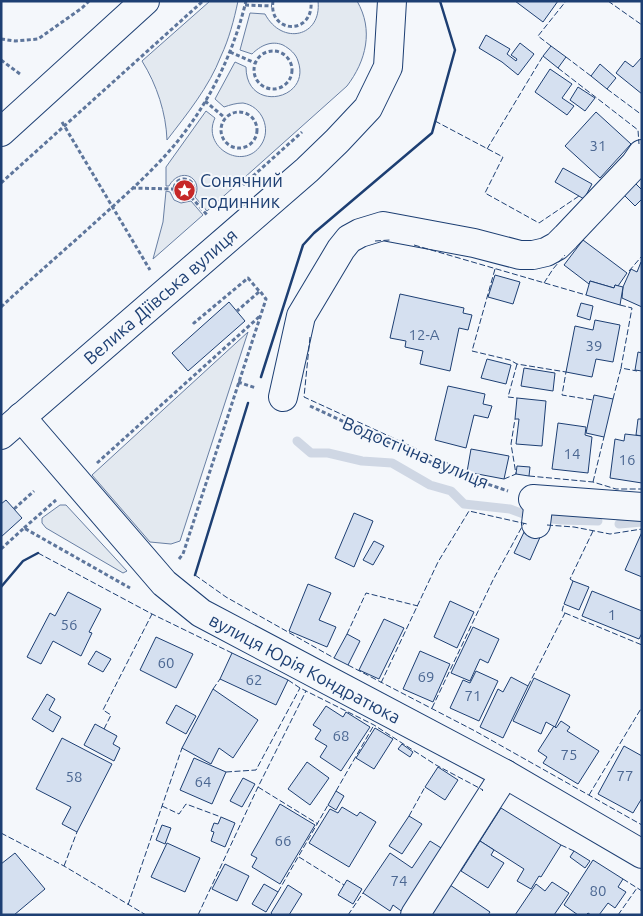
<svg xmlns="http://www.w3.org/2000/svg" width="643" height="916" viewBox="0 0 643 916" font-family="Ubuntu,sans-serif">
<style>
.green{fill:#e3e9f0;stroke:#687fa3}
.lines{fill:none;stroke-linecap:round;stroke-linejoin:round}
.stream{stroke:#cfd7e4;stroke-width:9}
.building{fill:#d5e0f0;stroke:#1d3f73}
.minor-casing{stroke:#1d3f73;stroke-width:30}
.major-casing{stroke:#1d3f73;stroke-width:30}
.path{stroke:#5e769c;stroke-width:3;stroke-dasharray:4 2.5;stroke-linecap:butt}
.minor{stroke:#f4f7fb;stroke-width:28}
.major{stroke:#f4f7fb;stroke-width:28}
.fence{stroke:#1d3f73;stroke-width:1;stroke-dasharray:6 2.5;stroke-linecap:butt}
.wall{stroke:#1d3f73;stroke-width:2.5}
.labels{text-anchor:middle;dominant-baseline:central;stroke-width:4;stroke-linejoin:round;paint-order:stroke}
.number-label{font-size:15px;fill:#4b6792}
.poi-label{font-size:18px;fill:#1d3f73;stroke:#f4f7fb;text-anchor:start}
.street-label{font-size:18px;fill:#1d3f73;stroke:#f4f7fb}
</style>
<rect width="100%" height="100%" fill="#f4f7fb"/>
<!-- green -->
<g class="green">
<path d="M210 1H238C234 20 229 39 221 56 209 87 187 114 167 140 166 113 157 85 142 61Z"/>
<path d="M318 1H357C374 30 366 61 347 86L207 211 195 197C204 177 180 166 169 186H166V167L206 111 215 118C201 147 243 172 261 145 272 129 262 106 243 103 236 103 230 105 224 107L215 99 235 62 246 67C246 114 312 100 298 61 296 54 290 49 283 45 271 40 260 46 252 54L240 50 250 13 265 14C282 46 322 37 318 1Z"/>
<polygon points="166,191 170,192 174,200 181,203 191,201 203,215 153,259 163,222"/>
<polygon points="248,332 180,541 171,544 150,542 92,475"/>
<polygon points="60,505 66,505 127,571 123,573 46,528 42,523 42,518"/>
</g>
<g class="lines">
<!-- stream -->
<g class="stream">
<polyline points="297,441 311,453 328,453 362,461 392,463 430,485 451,491 464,504 510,509 529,516"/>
<polyline points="544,518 561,520 598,521"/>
<polyline points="619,524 642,522"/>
</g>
</g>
<!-- building -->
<g class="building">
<polygon points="515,1 558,1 543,22"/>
<polygon points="486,35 510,49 507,54 516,61 517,59 511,55 520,43 534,54 518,75 502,62 479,48"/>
<polygon points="551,46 566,57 558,68 543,56"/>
<polygon points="642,57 642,94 616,73 625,61 633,67"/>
<polygon points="600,64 616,78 607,89 591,76"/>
<polygon points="550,69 572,84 562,98 574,106 567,115 535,92"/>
<polygon points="578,87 595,98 585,111 570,100"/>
<polygon points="596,112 631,144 600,178 565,146"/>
<polygon points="563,168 592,184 584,199 555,182"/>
<polygon points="635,183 642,190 642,199 635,206 623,194"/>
<polygon points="583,240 627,273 618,286 615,285 614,288 590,281 589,284 564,265"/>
<polygon points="641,262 642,263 642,307 622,298 623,287 631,269 637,272"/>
<polygon points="495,275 520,282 513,304 488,297"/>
<polygon points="590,281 614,288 615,285 623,287 620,305 586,295"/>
<polygon points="400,294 464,308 463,313 472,315 468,330 459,328 450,371 420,364 423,351 405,347 406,341 390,338"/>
<polygon points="229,302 245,321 188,371 172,353"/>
<polygon points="581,303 593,306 590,320 577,316"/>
<polygon points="595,320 620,325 613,362 596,359 592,377 566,372 575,326 593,330"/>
<polygon points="638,352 642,353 642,371 635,370"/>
<polygon points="487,359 511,365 506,384 481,378"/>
<polygon points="524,368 555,373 553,391 521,386"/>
<polygon points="448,386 485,394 483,404 492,406 488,418 474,415 466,448 435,440"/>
<polygon points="594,395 613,399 604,437 586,433"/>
<polygon points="517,398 546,401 542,446 516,444 519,419 515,419"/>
<polygon points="638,419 642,419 642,436 636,435"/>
<polygon points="558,423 586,427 585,435 592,437 588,473 552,469"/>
<polygon points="625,434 642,436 642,483 610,478 615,439 624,441"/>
<polygon points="471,449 509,456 504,479 467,472"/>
<polygon points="517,466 530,467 529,476 516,474"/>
<polygon points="6,500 22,518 1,537 1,504"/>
<polygon points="354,513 373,521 354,567 335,558"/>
<polygon points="526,528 541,535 530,560 514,553"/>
<polygon points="642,532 642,577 625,570"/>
<polygon points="374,541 384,546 373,565 363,560"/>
<polygon points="573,581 589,587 579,610 564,604"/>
<polygon points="308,584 331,593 319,620 336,627 327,647 289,631"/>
<polygon points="592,591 642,611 642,633 639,639 582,616"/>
<polygon points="68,592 101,609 89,632 92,633 81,656 53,641 41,664 27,657 50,613 55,616"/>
<polygon points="450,601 474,612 457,648 434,637"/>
<polygon points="384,619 404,628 379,679 359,670"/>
<polygon points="473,627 499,639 488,663 480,659 470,681 451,673"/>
<polygon points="347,634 360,641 348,665 334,658"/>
<polygon points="156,637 193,654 176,688 140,670"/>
<polygon points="96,651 111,659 103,672 88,664"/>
<polygon points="420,651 450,664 433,702 403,689"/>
<polygon points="232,653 288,680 276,705 220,679"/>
<polygon points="476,671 498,681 479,721 450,708 463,680 470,683"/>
<polygon points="511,677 528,686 503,738 480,727 498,689 503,692"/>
<polygon points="534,678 570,695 555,727 546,722 541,734 513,721"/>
<polygon points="213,689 258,720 233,758 219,748 211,764 182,748"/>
<polygon points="47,694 55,699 49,710 61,717 53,732 32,719"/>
<polygon points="176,705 196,716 186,734 166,723"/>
<polygon points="326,706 343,717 346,712 370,727 341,771 320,757 327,746 315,739 321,730 313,725"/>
<polygon points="561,721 570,727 567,731 599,751 578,784 543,763 547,757 538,751 554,726 556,728"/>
<polygon points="95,724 117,736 113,744 120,748 114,761 84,745"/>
<polygon points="375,728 393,739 374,769 356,758"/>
<polygon points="62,738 112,764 77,832 62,824 71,807 36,789"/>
<polygon points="402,744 413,752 410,757 398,749"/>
<polygon points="624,746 642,756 642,798 633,813 598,794"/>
<polygon points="194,758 226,772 212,804 180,790"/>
<polygon points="307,762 329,778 310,805 288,789"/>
<polygon points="438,767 458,780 445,800 425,787"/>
<polygon points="243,778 255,784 242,807 230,801"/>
<polygon points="336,791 344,796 336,810 328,805"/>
<polygon points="280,804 315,825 280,884 252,867 257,858 251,855"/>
<polygon points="342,807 357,816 360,812 376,822 349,867 309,843 330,809 338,813"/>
<polygon points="501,808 561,845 541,877 539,876 531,889 517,881 524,869 480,841"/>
<polygon points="409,816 422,824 402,854 389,846"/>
<polygon points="221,817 235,823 225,847 211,841 214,832 211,831 214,823 218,824"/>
<polygon points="162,825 171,828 165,844 156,840"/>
<polygon points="430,841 446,851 404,913 393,905 390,911 363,893 390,853 412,868"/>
<polygon points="480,841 494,850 491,855 504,863 488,888 461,871"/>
<polygon points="167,843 200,858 185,892 151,877"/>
<polygon points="574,851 590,861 585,868 570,857"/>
<polygon points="15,853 45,889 14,915 1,915 1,864"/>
<polygon points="593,860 623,879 618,887 626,892 615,908 608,903 599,915 591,915 588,913 586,915 578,915 564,905"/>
<polygon points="225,864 249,876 237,901 212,889"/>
<polygon points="347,880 362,889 353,904 338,895"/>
<polygon points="552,882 569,893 554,915 515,915 536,884 545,891"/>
<polygon points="264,884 278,892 266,912 252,904"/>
<polygon points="288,885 302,894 289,915 273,915 271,913"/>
<polygon points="450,885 490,912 488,915 430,915"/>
</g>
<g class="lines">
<defs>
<g id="minor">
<polyline points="283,397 301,316 341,249 349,239 360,233 383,226 474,243 520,255 533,255 546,252 557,246 566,237 635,164 642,154"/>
<polyline points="21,417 164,583 201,613 505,774 642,854"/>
<polyline points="533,499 642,507"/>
<polyline points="536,524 539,500"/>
<polyline points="415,915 505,774"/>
</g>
<g id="major">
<polyline points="1,132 145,1"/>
<polyline points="1,435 307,170 337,141 368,108 388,67 392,1"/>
</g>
</defs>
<!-- minor casing -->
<use href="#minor" class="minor-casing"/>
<!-- major casing -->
<use href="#major" class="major-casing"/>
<!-- path -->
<g class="path">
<path d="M273 1C268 34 314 36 311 1"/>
<polyline points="245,5 272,6"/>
<polyline points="1,39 15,41 38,39 82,8 89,1"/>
<circle cx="273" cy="70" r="19"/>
<polyline points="230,52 255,63"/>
<polyline points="1,60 20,74"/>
<polyline points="205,101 225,118"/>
<circle cx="239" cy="130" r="18"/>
<polyline points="62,122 150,270"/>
<circle cx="184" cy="189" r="10"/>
<polyline points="1,183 203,1"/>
<polyline points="243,185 302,132"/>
<polyline points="132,188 174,189"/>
<polyline points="191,197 208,216"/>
<path d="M1 307C30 280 60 254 89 228 114 205 140 183 163 158 204 114 232 59 246 1"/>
<polyline points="193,322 194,323 248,278 259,291"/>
<polyline points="238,382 256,388"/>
<polyline points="310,406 452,472 508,491"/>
<polyline points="97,463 260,316"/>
<polyline points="14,509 34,491"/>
<polyline points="24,528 56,500"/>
<polyline points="1,549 24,528 130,588"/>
<polyline points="179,559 183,554 266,299 260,291 237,311"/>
</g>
<!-- minor -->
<use href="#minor" class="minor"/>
<!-- major -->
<use href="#major" class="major"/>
<!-- fence -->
<g class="fence">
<polyline points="608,1 642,25"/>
<polyline points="551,46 538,36 566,1"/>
<polyline points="566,57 591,76"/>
<polyline points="558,68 638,130 639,144"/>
<polyline points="607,89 642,115"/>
<polyline points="435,121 503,157 485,193 539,223 579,196"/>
<polyline points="487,149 543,56"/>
<polyline points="375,241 390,240"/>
<polyline points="414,245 586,295"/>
<polyline points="495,269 472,351 510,360 517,364 566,372 562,395 593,400"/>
<polyline points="629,271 642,256"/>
<polyline points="544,283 553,269 565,255"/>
<polyline points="620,305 632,308 621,368 637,371"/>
<polyline points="310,337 304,397 467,472"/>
<polyline points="517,364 508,397 517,398"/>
<polyline points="613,399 621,368"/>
<polyline points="529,476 593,482 616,489 642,489"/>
<polyline points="504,479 516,474 511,444 515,419"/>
<polyline points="593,482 604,437"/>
<polyline points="547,525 574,527 610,534 642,529"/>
<polyline points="38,553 152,614 232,653"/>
<polyline points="195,575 226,597 334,658"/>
<polyline points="573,581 570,579 593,531"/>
<polyline points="565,613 642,645"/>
<polyline points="347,634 366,593 418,606"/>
<polyline points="348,665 475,731 642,825"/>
<polyline points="288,680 300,688 374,725 436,765 483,790 482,791"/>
<polyline points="381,683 438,562 469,511 527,524"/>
<polyline points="528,686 565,613 562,611 564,604"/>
<polyline points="213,689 220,679"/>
<polyline points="432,708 493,580 524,523"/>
<polyline points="104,729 111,715 103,710 152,614"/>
<polyline points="226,772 256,770 300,688"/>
<polyline points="258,787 318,824"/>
<polyline points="336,791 374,725"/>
<polyline points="589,795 642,707"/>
<polyline points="162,806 179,814 186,804 221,817"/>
<polyline points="409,816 425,787"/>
<polyline points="1,833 64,866 146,915"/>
<polyline points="561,845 574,851"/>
<polyline points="299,857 344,885"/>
<polyline points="64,866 77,832"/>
<polyline points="623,879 642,891"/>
<polyline points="278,892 328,805"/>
<polyline points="128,905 182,748"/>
<polyline points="198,915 258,787 306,691"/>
<polyline points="348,915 363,893"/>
<polyline points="618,915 637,888"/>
</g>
<!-- wall -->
<g class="wall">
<polyline points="261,377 303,245 314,233 432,133 455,50 440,1"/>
<polyline points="195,575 248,403"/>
<polyline points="1,587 23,561 38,553"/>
</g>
</g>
<!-- icons -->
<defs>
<symbol id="sight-disc" viewBox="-11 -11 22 22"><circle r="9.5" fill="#c62828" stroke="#f4f7fb"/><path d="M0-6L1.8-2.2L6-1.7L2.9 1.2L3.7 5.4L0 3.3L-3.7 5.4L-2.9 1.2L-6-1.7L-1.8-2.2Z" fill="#fff"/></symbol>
</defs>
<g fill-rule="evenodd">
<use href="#sight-disc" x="172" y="178" width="25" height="25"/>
</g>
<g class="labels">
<!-- number labels -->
<g class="number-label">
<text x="598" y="145">31</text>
<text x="424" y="334">12-А</text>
<text x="594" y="345">39</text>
<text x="572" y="453">14</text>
<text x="627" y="459">16</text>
<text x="612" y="614">1</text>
<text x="69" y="624">56</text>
<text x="166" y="662">60</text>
<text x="426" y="676">69</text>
<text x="254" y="679">62</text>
<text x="473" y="695">71</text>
<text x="341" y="735">68</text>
<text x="569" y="754">75</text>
<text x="625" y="775">77</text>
<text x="74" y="776">58</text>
<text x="203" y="781">64</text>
<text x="283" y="840">66</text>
<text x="399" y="880">74</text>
<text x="598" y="890">80</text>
</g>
<!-- poi labels -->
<g class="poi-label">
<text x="200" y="180">Сонячний<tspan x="200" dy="21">годинник</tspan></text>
</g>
<!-- street labels -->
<g class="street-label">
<text transform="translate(160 296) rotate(-41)">Велика Діївська вулиця</text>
<text transform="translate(416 452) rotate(23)">Водостічна вулиця</text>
<text transform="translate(305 668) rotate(28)">вулиця Юрія Кондратюка</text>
</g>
</g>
<!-- border -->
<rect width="643" height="916" fill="none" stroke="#1d3f73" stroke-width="5"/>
</svg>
